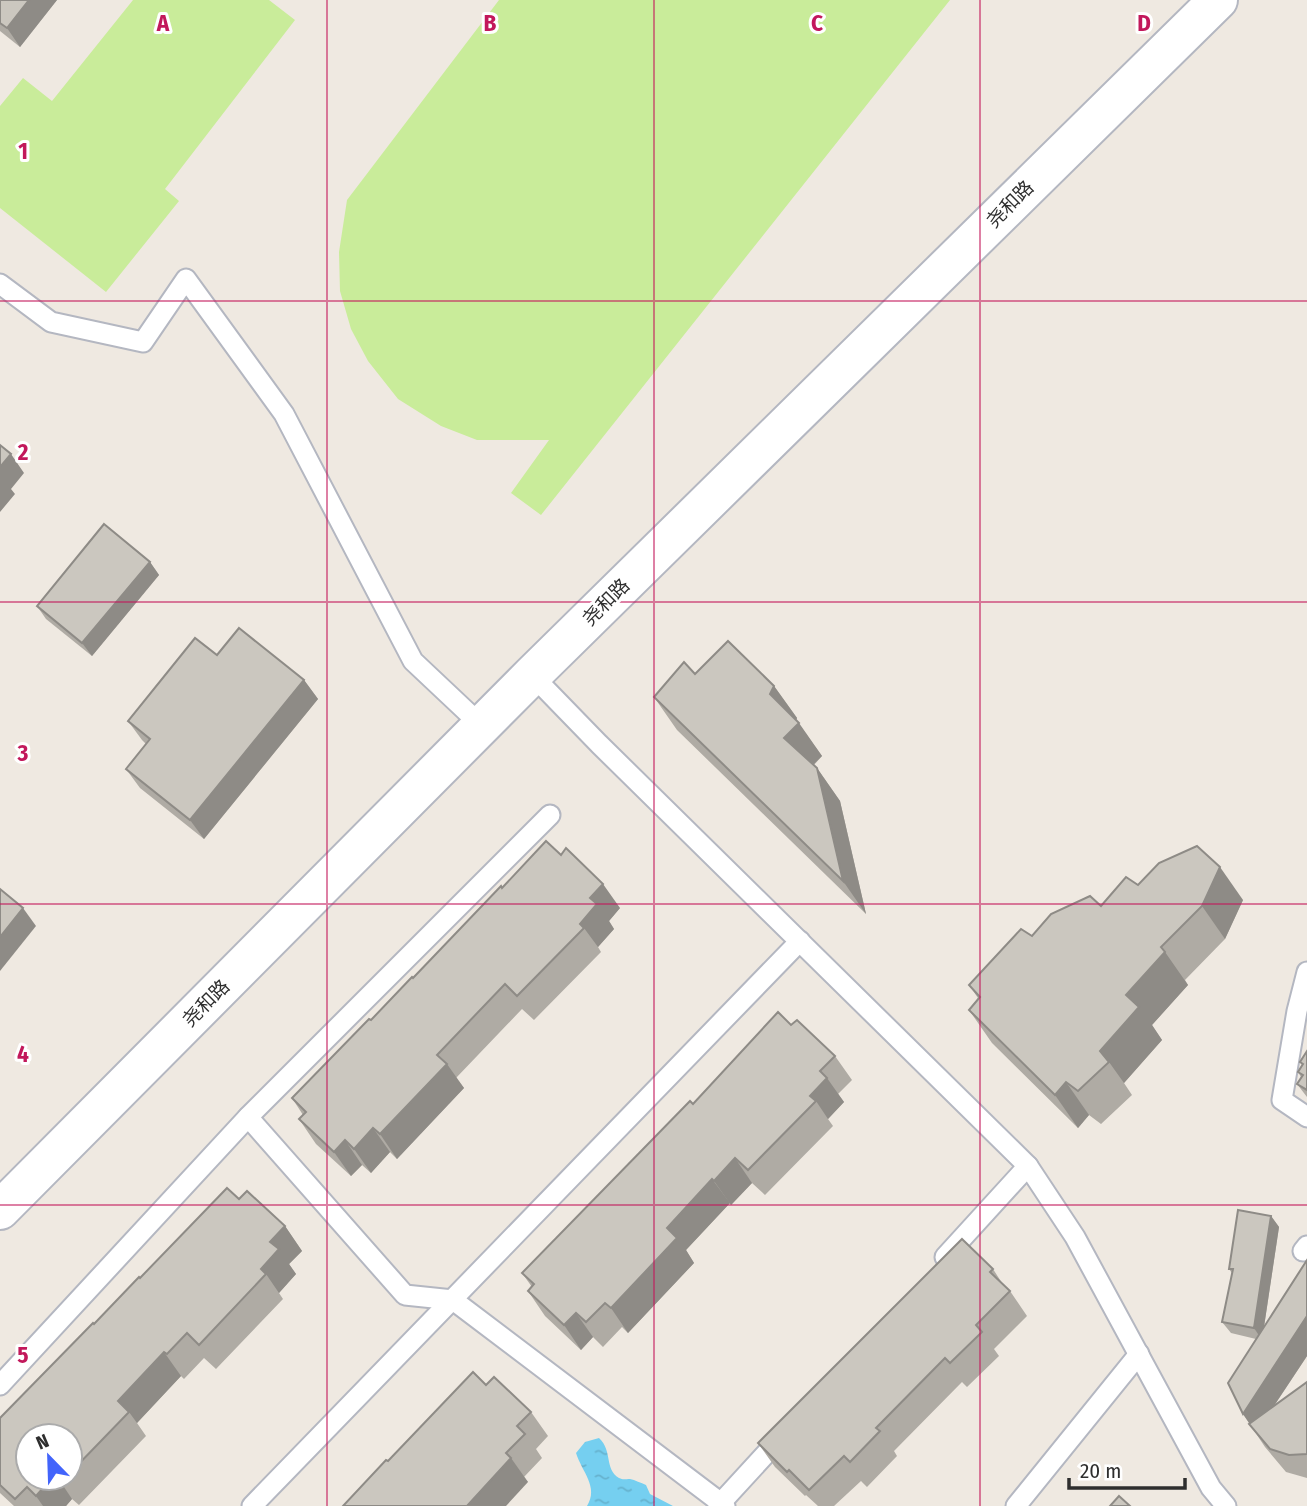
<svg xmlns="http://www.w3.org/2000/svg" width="1307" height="1506" viewBox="0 0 1307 1506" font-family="'Fira Sans Condensed','Noto Sans SC',sans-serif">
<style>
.pitch{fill:#c9ec9a}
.water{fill:url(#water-ripples)}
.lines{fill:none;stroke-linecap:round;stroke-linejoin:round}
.lane-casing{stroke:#b4b7c1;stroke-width:23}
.secondary-casing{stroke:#b4b7c1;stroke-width:42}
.lane{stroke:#fff;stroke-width:19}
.secondary{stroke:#fff;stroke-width:38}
.wall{fill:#afaba4;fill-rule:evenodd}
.shaded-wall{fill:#8e8b86}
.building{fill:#cbc7bf;stroke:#8e8b86;stroke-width:2}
.grid{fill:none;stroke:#c2185b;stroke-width:2;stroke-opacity:0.55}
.labels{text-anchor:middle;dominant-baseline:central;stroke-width:6;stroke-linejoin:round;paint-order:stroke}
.street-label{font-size:19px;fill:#2e2e2e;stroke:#fff}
.grid-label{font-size:23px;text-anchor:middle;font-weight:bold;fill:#c2185b;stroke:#fff;stroke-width:6;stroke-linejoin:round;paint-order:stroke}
</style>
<defs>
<pattern id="water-ripples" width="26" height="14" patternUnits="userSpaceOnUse" patternTransform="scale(1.75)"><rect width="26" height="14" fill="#75cff0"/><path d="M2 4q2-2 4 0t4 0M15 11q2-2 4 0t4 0" fill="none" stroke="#66b2ce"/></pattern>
</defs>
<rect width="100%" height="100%" fill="#efe9e1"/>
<!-- pitch -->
<g class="pitch">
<polygon points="133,0 269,0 295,20 165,189 179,201 106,292 0,208 0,106 23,78 52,101"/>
<polygon points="499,0 950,0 541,515 511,493 549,440 477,440 441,426 398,399 368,361 351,329 340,291 339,252 347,200"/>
</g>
<!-- water -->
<path class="water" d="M599 1438C613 1451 604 1469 619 1478 623 1480 625 1479 630 1479 635 1480 641 1483 646 1485L650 1494 673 1506H587C599 1487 582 1472 576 1453L585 1442Z"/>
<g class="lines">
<defs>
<g id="lane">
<polyline points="0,284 51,322 143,342 186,279 284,414 413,661 482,726"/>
<polyline points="532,675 599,744 1028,1166 1075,1237 1211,1488 1226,1506"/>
<polyline points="1307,972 1297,1011 1282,1100 1307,1117"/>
<polyline points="248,1117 405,1295 453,1300 725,1506"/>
<polyline points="1303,1251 1307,1246"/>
<polyline points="945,1257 1028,1166"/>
<polyline points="0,1385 248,1117 550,815"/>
<polyline points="252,1506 800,941"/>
<polyline points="718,1506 784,1434"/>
<polyline points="1016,1506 1139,1354"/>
</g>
<polyline id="secondary" points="0,1210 532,675 1218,0"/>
</defs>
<!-- lane casing -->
<use href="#lane" class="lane-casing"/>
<!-- secondary casing -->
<use href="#secondary" class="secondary-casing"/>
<!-- lane -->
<use href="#lane" class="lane"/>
<!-- secondary -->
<use href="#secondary" class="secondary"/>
</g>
<!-- wall -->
<g class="wall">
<polygon points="0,0 57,0 20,47 0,31"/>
<polygon points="150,562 159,575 92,656 46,619 37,606"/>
<polygon points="217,655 304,680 318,699 204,839 140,788 126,769 146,744 142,740 128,721"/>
<polygon points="695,674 774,686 797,718 796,720 822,756 814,765 817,768 840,801 866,914 677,730 654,697"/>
<polygon points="1138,885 1243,900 1225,939 1185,980 1188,985 1152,1025 1162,1040 1124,1083 1132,1095 1101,1124 1089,1115 1078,1128 992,1043 969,1010 978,998 969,985 1032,936 1101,906"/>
<polygon points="502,888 620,908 609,921 614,929 598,947 601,952 534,1020 522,1009 456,1078 464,1088 397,1159 390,1152 371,1173 362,1165 351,1176 316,1144 299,1119 303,1115 292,1098 371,1020"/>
<polygon points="1307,1051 1307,1097 1297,1084 1301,1077 1298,1072 1302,1065 1300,1062"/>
<polygon points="835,1056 852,1080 838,1094 844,1102 828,1119 833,1126 765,1195 752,1183 731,1205 730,1203 686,1250 694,1263 628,1333 622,1327 603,1347 593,1337 581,1350 545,1316 528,1291 532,1287 522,1273 693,1104"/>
<path d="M239 1199 285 1226 302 1251 289 1264 296 1274 279 1293 283 1299 216 1369 204 1358 184 1379 181 1376 137 1423 146 1436 79 1505 72 1499 66 1506H14L0 1493V1418L140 1278ZM70 1436V1478H28Z"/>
<polygon points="1271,1216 1279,1227 1264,1327 1307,1260 1307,1356 1274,1406 1307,1382 1307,1478 1286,1472 1265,1447 1243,1414 1256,1339 1231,1333 1222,1322 1232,1273 1229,1269"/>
<polygon points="993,1269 1002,1283 1010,1291 1027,1316 994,1349 999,1356 967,1387 962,1382 894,1451 897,1456 867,1487 861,1481 834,1506 818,1506 806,1495 805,1496 775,1467 758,1443"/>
<polygon points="486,1385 531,1412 548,1436 536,1449 542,1458 524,1477 528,1482 388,1461"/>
</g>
<!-- shaded-wall -->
<g class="shaded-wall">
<polygon points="29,0 57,0 20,47 7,28"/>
<polygon points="11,454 24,473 11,489 15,494 0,512 0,467"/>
<polygon points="150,562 159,575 92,656 82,643"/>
<polygon points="304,680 318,699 204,839 190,820"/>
<polygon points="774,686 797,718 793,727 770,694"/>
<polygon points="799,723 822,756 807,771 784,738"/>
<polygon points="817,768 840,801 866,914 843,881"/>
<polygon points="1220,867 1243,900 1225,939 1202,906"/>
<polygon points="603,884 620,908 609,921 614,929 598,947 584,928 580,924 590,898"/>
<polygon points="23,908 36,926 0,971 0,937"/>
<polygon points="1165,952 1188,985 1152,1025 1162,1040 1124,1083 1109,1062 1100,1051 1126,995"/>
<polygon points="447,1064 464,1088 397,1159 380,1134"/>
<polygon points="827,1078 844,1102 828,1119 816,1101 810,1096"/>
<polygon points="1066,1082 1089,1115 1078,1128 1055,1095"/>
<polygon points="373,1128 390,1152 371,1173 354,1149"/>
<polygon points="345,1140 362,1165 351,1176 334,1152"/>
<polygon points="735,1158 752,1183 731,1205 714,1181"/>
<polygon points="712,1179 730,1203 686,1250 694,1263 628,1333 611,1308 667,1228"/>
<polygon points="1271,1216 1279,1227 1262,1340 1254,1328"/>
<polygon points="285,1226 302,1251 289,1264 296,1274 279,1293 266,1274 261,1269 270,1242"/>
<polygon points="576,1313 593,1337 581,1350 564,1325"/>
<polygon points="1307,1316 1307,1356 1256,1433 1243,1414"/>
<polygon points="164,1352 181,1376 137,1423 129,1412 118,1401"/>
<polygon points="511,1458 528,1482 506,1506 467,1506"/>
<polygon points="52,1478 58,1478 72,1499 66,1506 43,1506 36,1496"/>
</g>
<!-- building -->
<g class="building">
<polygon points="0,0 29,0 7,28 0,23"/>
<polygon points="0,445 11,454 0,467"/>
<polygon points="104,524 150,562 82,643 37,606"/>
<polygon points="239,628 304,680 190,820 126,769 150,739 128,721 195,638 217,655"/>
<polygon points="728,641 774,686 770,694 799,723 784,738 817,768 843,881 654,697 684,662 695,674"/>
<polygon points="546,841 561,855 566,848 603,884 590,898 597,904 580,924 584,928 517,996 505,984 437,1055 447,1064 380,1134 373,1128 354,1149 345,1140 334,1152 299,1119 306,1112 292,1098 369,1019 371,1020 412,977 413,978 501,886 502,888"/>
<polygon points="1197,846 1220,867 1202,906 1161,947 1165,952 1126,995 1139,1007 1100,1051 1109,1062 1078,1091 1066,1082 1055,1095 969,1010 980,997 969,985 1021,929 1032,936 1051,914 1090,896 1101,906 1126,877 1138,885 1159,863"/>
<polygon points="0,889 23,908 0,937"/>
<polygon points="778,1012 791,1025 797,1020 835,1056 820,1071 827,1078 810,1096 816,1101 748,1170 735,1158 714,1181 712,1179 667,1228 677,1238 611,1308 605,1303 586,1322 576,1313 564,1325 528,1291 534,1284 522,1273 690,1101 693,1104"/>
<polygon points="1307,1051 1307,1090 1297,1084 1303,1075 1298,1072 1303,1064 1300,1062"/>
<polygon points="227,1188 239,1199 247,1191 285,1226 270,1242 279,1249 261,1269 266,1274 199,1345 187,1333 167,1354 164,1352 118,1401 129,1412 70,1473 70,1436 28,1436 28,1478 52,1478 36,1496 27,1487 15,1499 0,1485 0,1418 93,1323 94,1324 139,1277 140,1278"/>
<polygon points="1238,1210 1271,1216 1254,1328 1222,1322 1233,1269 1229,1269"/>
<polygon points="962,1239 993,1269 990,1272 1010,1291 976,1325 982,1332 950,1363 945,1358 876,1428 880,1431 850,1462 844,1456 809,1490 789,1470 787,1472 758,1443"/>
<polygon points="1307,1260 1307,1316 1243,1414 1228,1383"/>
<polygon points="473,1372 486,1385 494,1377 531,1412 517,1426 525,1434 506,1453 511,1458 467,1506 343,1506 386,1460 388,1461"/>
<polygon points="1307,1382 1307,1454 1289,1455 1270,1449 1249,1424"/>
<polygon points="1119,1496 1130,1506 1110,1506"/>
</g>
<!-- grid -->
<path class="grid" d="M327 0V1506M654 0V1506M980 0V1506M0 301H1307M0 602H1307M0 904H1307M0 1205H1307"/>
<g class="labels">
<!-- street labels -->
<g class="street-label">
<text transform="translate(1010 204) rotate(-45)">尧和路</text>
<text transform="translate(606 602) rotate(-45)">尧和路</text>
<text transform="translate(206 1003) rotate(-45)">尧和路</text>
</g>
</g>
<g class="grid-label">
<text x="163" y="31">A</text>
<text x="490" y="31">B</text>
<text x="817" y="31">C</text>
<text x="1144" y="31">D</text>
<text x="23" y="159">1</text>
<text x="23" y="460">2</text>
<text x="23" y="761">3</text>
<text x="23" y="1062">4</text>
<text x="23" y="1363">5</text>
</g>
<!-- north arrow -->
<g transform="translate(49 1457) rotate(337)"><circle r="33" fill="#ffffff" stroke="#ababab" stroke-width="2"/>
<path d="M0-5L12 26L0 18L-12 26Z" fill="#4264fb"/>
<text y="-10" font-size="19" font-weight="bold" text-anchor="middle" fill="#2e2e2e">N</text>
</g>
<!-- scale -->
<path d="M1069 1478v10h116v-10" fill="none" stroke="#2e2e2e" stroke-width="3.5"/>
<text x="1080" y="1478" font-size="21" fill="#2e2e2e" stroke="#ffffff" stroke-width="5" paint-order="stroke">20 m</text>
</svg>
